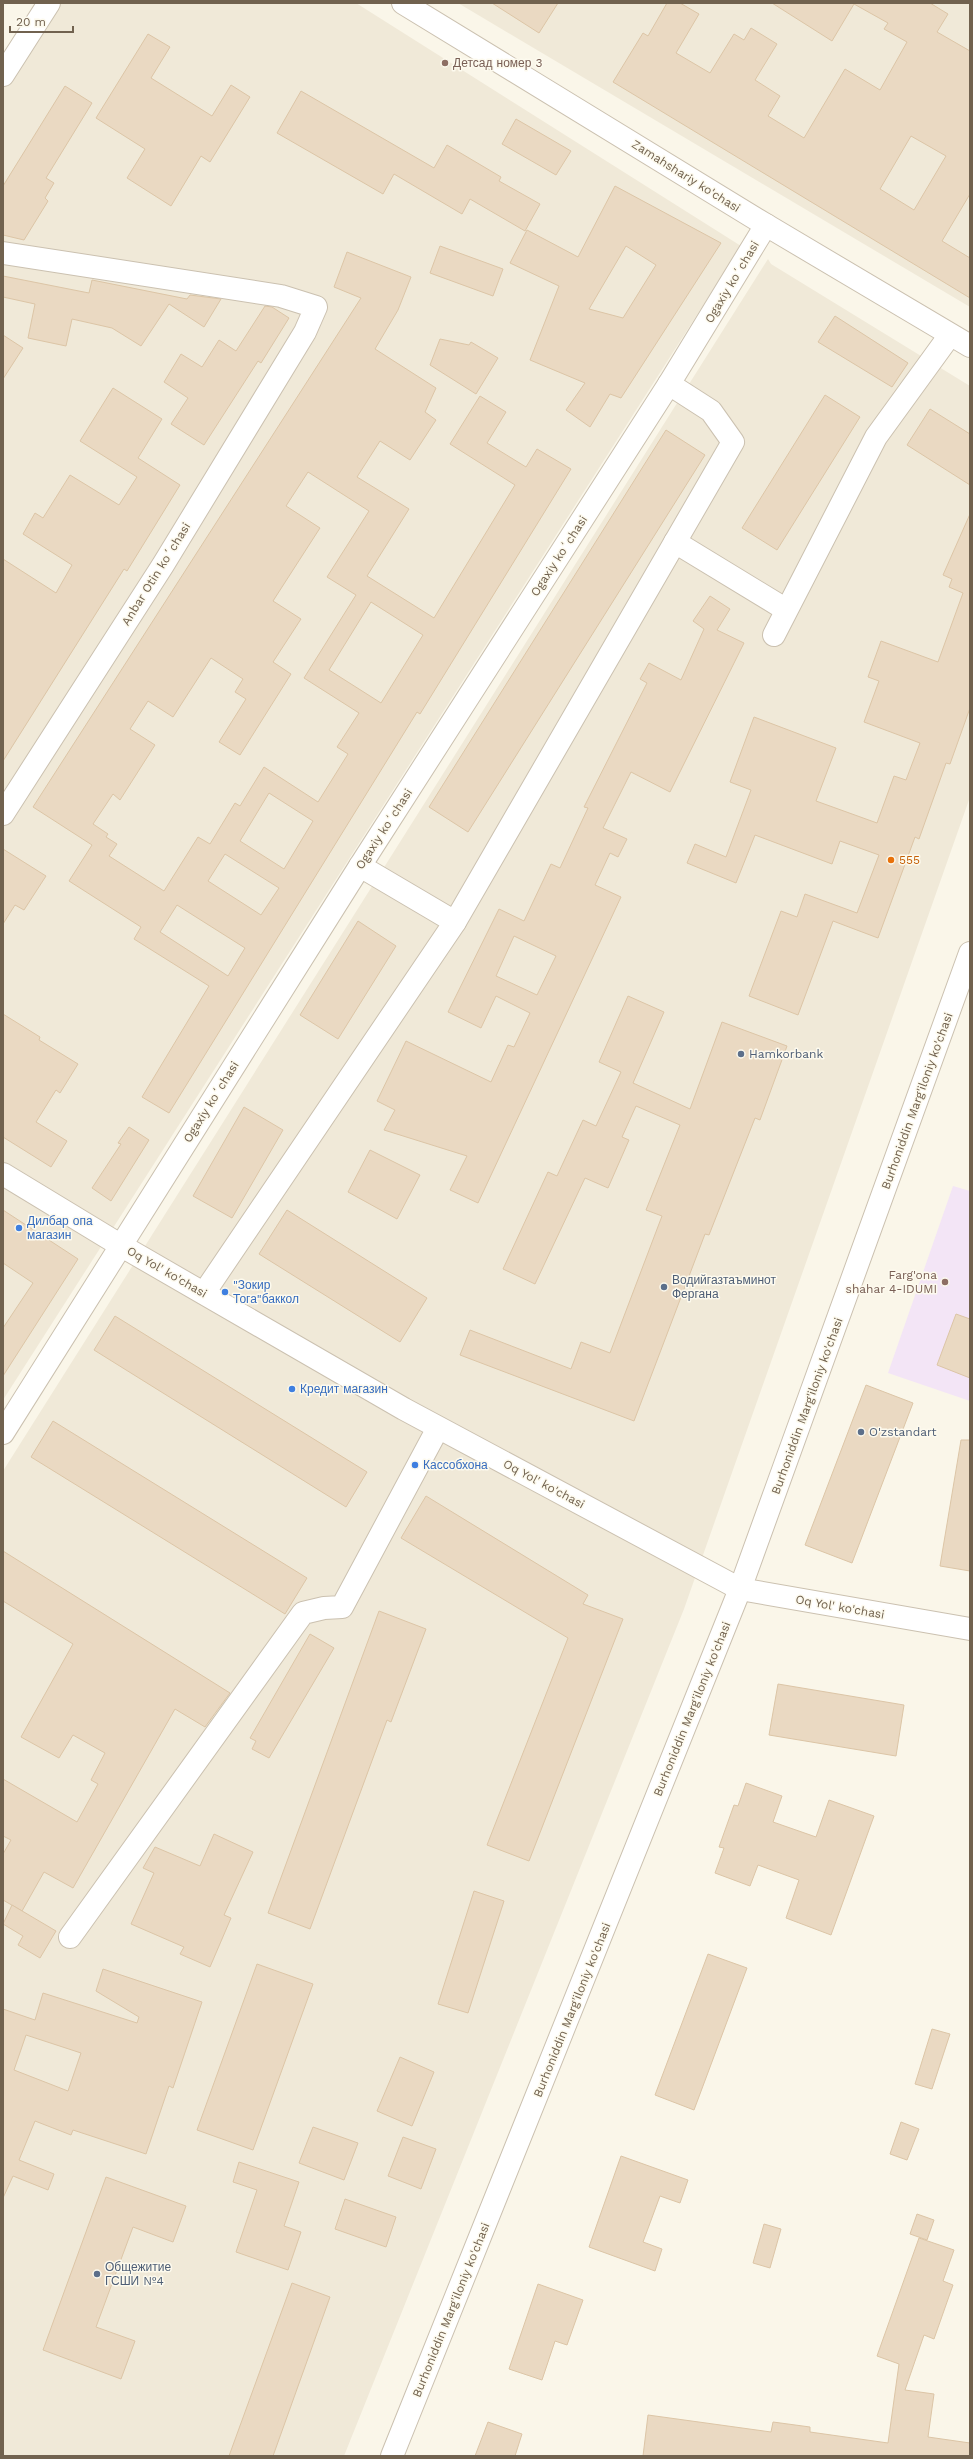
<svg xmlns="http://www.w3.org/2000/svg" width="973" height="2459" viewBox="0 0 973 2459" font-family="'Work Sans',sans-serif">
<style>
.residential{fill:#f0e9d8}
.education{fill:#f3e5f6}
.building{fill:#ead9c2;stroke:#dcc5a6;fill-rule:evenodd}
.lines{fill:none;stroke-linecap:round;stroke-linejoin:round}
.minor-casing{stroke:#cbc1b0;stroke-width:24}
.minor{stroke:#fff;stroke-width:22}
.education-dot{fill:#8d6e63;stroke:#fdfaee;stroke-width:1.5}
.food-dot{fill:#e8710a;stroke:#fdfaee;stroke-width:1.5}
.service-dot{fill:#5c6f8a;stroke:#fdfaee;stroke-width:1.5}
.shop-dot{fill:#3f7fe0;stroke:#fdfaee;stroke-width:1.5}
.labels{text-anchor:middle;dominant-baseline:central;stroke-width:3;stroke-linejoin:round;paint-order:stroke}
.education-label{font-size:12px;fill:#785e54;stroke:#fdfaee;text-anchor:start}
.street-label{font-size:12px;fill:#71624f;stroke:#fdfaee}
.food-label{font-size:12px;fill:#c56008;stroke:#fdfaee;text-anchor:start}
.service-label{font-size:12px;fill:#4e5e75;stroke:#fdfaee;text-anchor:start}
.shop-label{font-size:12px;fill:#366cbe;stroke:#fdfaee;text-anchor:start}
</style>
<rect width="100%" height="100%" fill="#faf6e9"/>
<!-- residential -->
<g class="residential">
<polygon points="40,3 356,3 741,246 3,1400 3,64"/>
<polygon points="458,3 970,3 970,307"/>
<polygon points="768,259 771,264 970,386 970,797 684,1609 344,2456 3,2456 3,1471"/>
</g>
<!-- education -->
<polygon class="education" points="953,1186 970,1191 970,1401 888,1373"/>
<!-- building -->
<g class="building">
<polygon points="492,3 558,3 539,33"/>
<path d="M667 3H680L699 14 676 53 710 73 734 34 744 40 751 28 777 44 755 80 780 96 768 116 804 138 845 69 880 90 907 42 884 29 888 23 854 4 832 41 772 3H930L948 14 937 32 970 51V194L942 241 970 258V298L613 82 643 33 648 36ZM911 136 946 156 914 210 880 189Z"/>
<polygon points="148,34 170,47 151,78 212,116 231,85 250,97 210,162 201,156 171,206 127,178 145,149 96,118"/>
<polygon points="65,86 92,103 46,178 54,183 45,198 48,201 24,240 3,235 3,186"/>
<polygon points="301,91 434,168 447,145 501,177 499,181 540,204 525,231 470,199 462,214 394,174 383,194 277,133"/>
<polygon points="516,119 571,151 556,175 502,144"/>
<path d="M615 186 721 243 621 398 610 394 590 427 566 410 585 383 530 360 559 286 510 263 527 230 578 257ZM626 246 656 265 623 318 589 309Z"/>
<polygon points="440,246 503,269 493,296 430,273"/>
<path d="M347 252 411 277 398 310 375 349 436 388 425 412 436 420 410 460 380 441 357 477 409 509 367 576 434 618 515 485 450 444 480 396 506 412 487 443 526 467 537 449 571 469 420 714 417 712 169 1113 142 1097 209 986 134 939 141 927 69 881 92 845 33 807 361 298 334 287ZM308 472 369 511 327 577 356 595 304 678 359 713 337 747 348 754 318 802 264 767 240 806 235 803 210 844 198 837 164 891 109 856 117 844 106 837 108 834 93 824 113 794 120 800 155 745 130 729 148 701 173 717 211 658 243 679 235 692 246 699 219 742 240 755 291 674 273 662 301 619 273 601 320 528 286 506ZM371 602 423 635 381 703 329 670ZM269 793 313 821 284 869 240 841ZM225 854 279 888 261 915 208 881ZM177 905 245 948 228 976 160 932Z"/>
<polygon points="3,276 89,293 92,280 187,299 190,295 221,299 204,327 169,304 141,346 112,328 72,319 66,346 28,338 35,304 3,297"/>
<polygon points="265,306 272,307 289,318 261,363 258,361 204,445 171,424 188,398 164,382 181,354 202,367 219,340 236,351"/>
<polygon points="835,316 908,363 892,387 818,342"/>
<polygon points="3,335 23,348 3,379"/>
<polygon points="440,339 469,345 471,342 498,358 476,394 430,365"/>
<polygon points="113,388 162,419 138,458 180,485 127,571 124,569 3,761 3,559 56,593 72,565 23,534 35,513 43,518 70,475 119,505 137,477 80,441"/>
<polygon points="825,395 860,417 777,550 742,528"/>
<polygon points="930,409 970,434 970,485 907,445"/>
<polygon points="666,430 705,455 468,832 429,807"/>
<polygon points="970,514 970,708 950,764 946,763 919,839 915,837 878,938 833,921 798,1015 749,996 781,911 797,917 805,894 857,913 879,855 840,841 832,864 755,835 736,883 687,863 695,844 726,857 751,790 730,782 754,717 836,748 816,801 877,823 894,776 906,780 920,743 864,722 879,681 868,677 881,641 938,662 963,593 949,587 952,579 943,575"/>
<path d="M710 596 730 609 717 630 744 643 670 792 631 772 603 828 627 839 618 857 610 853 595 885 621 897 478 1203 450 1190 467 1156 384 1130 395 1110 377 1101 406 1041 491 1082 508 1045 514 1047 530 1013 496 996 481 1028 448 1012 499 909 524 921 551 864 560 868 588 808 584 807 647 683 640 679 649 663 681 680 704 629 693 621ZM514 936 556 956 537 995 496 976Z"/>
<polygon points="3,849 46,876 24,910 15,905 3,924"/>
<polygon points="358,921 396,946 338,1039 300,1015"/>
<polygon points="628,996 664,1012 633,1083 690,1109 722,1022 787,1046 760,1120 755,1118 709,1235 705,1234 634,1421 460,1355 470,1330 571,1369 581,1342 610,1353 662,1216 646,1210 680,1125 636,1106 622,1137 629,1140 608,1188 585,1178 535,1284 503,1269 548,1172 557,1176 583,1120 596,1126 621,1072 599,1062"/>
<polygon points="3,1014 40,1037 39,1040 78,1064 60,1093 56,1090 36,1122 67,1141 51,1167 3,1137"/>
<polygon points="244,1107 283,1130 232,1218 193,1196"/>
<polygon points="129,1127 149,1140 111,1201 92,1188 121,1144 118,1143"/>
<polygon points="370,1150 420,1175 397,1219 348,1192"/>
<polygon points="3,1210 78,1259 3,1376 3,1328 33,1283 3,1263"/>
<polygon points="287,1210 427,1298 400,1342 259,1254"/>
<polygon points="956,1314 970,1319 970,1378 937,1365"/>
<polygon points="115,1316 367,1472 346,1507 94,1350"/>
<polygon points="866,1385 913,1403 852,1563 805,1545"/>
<polygon points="53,1421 307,1578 285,1614 31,1457"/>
<polygon points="961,1440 970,1440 970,1571 940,1566"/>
<polygon points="426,1496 588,1595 583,1604 623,1619 529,1861 487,1845 568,1638 401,1538"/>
<polygon points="3,1551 230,1693 205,1727 175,1709 73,1888 44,1872 22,1911 3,1900 3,1854 11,1840 3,1836 3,1779 77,1822 98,1784 91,1780 105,1753 73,1735 59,1758 21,1737 73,1644 3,1601"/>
<polygon points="379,1611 426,1629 391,1722 387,1720 310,1929 268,1913"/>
<polygon points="310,1634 334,1648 269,1758 252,1749 256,1741 250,1738"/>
<polygon points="778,1684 904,1705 896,1756 769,1735"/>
<polygon points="746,1783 782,1796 773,1822 816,1837 829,1800 874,1816 831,1935 786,1918 799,1880 758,1865 750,1886 715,1873 724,1848 719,1847 734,1805 738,1806"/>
<polygon points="214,1834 253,1852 224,1915 231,1918 210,1967 180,1954 184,1947 131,1924 154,1873 143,1868 155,1847 200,1866"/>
<polygon points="474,1891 504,1901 468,2013 438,2004"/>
<polygon points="12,1905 56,1931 40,1958 18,1945 23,1936 3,1924"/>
<polygon points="708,1954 747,1968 694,2110 655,2095"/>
<polygon points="257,1964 313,1984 253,2150 197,2130"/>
<path d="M103 1969 202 2002 173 2088 169 2086 146 2154 73 2130 71 2135 35 2121 19 2160 54 2174 48 2190 13 2176 3 2198V2009L35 2020 43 1993 137 2023 139 2017 96 1991ZM26 2035 81 2053 68 2091 14 2070Z"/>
<polygon points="932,2029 950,2034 932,2089 915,2084"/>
<polygon points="400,2057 434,2072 412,2126 377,2111"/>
<polygon points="901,2122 919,2129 907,2160 890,2154"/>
<polygon points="313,2127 358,2143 344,2180 299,2163"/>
<polygon points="403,2137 436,2149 421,2189 388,2176"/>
<polygon points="621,2156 688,2180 680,2203 660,2196 643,2242 662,2249 655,2271 589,2247"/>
<polygon points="239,2162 299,2182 284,2226 301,2232 288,2270 236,2252 257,2190 233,2182"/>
<polygon points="106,2177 186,2206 173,2242 133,2227 96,2327 135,2341 121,2379 43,2350"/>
<polygon points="345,2199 396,2217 386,2247 335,2229"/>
<polygon points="917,2214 934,2220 927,2240 910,2234"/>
<polygon points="764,2224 781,2229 770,2268 753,2263"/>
<polygon points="919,2238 954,2250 943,2281 953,2285 934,2339 924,2335 905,2390 934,2394 928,2437 970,2443 970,2456 643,2456 648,2415 771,2432 773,2422 810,2427 810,2432 888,2443 899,2364 877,2356"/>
<polygon points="292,2283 330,2297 273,2456 229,2456"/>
<polygon points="538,2284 583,2300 567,2345 555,2341 542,2380 509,2369"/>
<polygon points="488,2422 522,2434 515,2456 475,2456"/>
</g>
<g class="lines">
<defs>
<g id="minor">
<polyline points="403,3 766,225 970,346"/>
<polyline points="3,75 49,3"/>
<polyline points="3,253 281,296 316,307 305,332 163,565 3,814"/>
<polyline points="675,542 785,609"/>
<polyline points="774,635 876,437 950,335"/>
<polyline points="360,866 455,922"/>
<polyline points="3,1174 120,1245 404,1409 740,1589 970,1629"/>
<polyline points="204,1293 455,922 733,442 711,411 669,384"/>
<polyline points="3,1433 360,866 669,384 766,225"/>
<polyline points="70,1937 303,1613 324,1608 342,1607 438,1428"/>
<polyline points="392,2456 740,1589 970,953"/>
</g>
</defs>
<!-- minor casing -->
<use href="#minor" class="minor-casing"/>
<!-- minor -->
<use href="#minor" class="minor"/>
</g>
<!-- markers -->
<g class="education-dot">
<circle cx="445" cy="63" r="4"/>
<circle cx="945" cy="1282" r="4"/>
</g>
<circle class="food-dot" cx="891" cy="860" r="4"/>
<g class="service-dot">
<circle cx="741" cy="1054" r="4"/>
<circle cx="664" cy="1287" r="4"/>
<circle cx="861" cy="1432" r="4"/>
<circle cx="97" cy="2274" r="4"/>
</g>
<g class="shop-dot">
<circle cx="19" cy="1228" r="4"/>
<circle cx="225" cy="1292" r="4"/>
<circle cx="292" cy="1389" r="4"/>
<circle cx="415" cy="1465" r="4"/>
</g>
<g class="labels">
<!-- education labels -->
<g class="education-label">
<text x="453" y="63">Детсад номер 3</text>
<text x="937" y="1275" text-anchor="end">Farg'ona<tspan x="937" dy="14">shahar 4-IDUMI</tspan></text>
</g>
<!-- street labels -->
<g class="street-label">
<text transform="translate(686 176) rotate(32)">Zamahshariy ko'chasi</text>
<text transform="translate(732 282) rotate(-59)">Ogaxiy koʻchasi</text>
<text transform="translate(559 556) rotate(-57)">Ogaxiy koʻchasi</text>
<text transform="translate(156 574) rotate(-58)">Anbar Otin koʻchasi</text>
<text transform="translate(384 829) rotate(-57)">Ogaxiy koʻchasi</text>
<text transform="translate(917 1101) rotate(-70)">Burhoniddin Marg'iloniy ko'chasi</text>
<text transform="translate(211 1102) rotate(-58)">Ogaxiy koʻchasi</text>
<text transform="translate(167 1272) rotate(30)">Oq Yol' ko'chasi</text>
<text transform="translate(807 1406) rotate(-70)">Burhoniddin Marg'iloniy ko'chasi</text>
<text transform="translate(544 1484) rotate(28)">Oq Yol' ko'chasi</text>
<text transform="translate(840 1607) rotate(10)">Oq Yol' ko'chasi</text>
<text transform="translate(692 1709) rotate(-68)">Burhoniddin Marg'iloniy ko'chasi</text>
<text transform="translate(572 2010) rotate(-68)">Burhoniddin Marg'iloniy ko'chasi</text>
<text transform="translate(451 2310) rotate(-68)">Burhoniddin Marg'iloniy ko'chasi</text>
</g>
<!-- food labels -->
<g class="food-label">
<text x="899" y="860">555</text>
</g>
<!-- service labels -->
<g class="service-label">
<text x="749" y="1054">Hamkorbank</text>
<text x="672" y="1280">Водийгазтаъминот<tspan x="672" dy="14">Фергана</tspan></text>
<text x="869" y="1432">O'zstandart</text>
<text x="105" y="2267">Общежитие<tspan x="105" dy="14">ГСШИ №4</tspan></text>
</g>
<!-- shop labels -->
<g class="shop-label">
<text x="27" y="1221">Дилбар опа<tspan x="27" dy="14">магазин</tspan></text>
<text x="233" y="1285">"Зокир<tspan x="233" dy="14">Тога"баккол</tspan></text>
<text x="300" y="1389">Кредит магазин</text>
<text x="423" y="1465">Кассобхона</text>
</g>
</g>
<!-- border -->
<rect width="973" height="2459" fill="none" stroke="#71624f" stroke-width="8"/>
<!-- scale -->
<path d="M10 26v6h63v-6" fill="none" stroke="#71624f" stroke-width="2"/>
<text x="16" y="26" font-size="12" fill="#71624f" stroke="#fdfaee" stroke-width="3" paint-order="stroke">20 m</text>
</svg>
